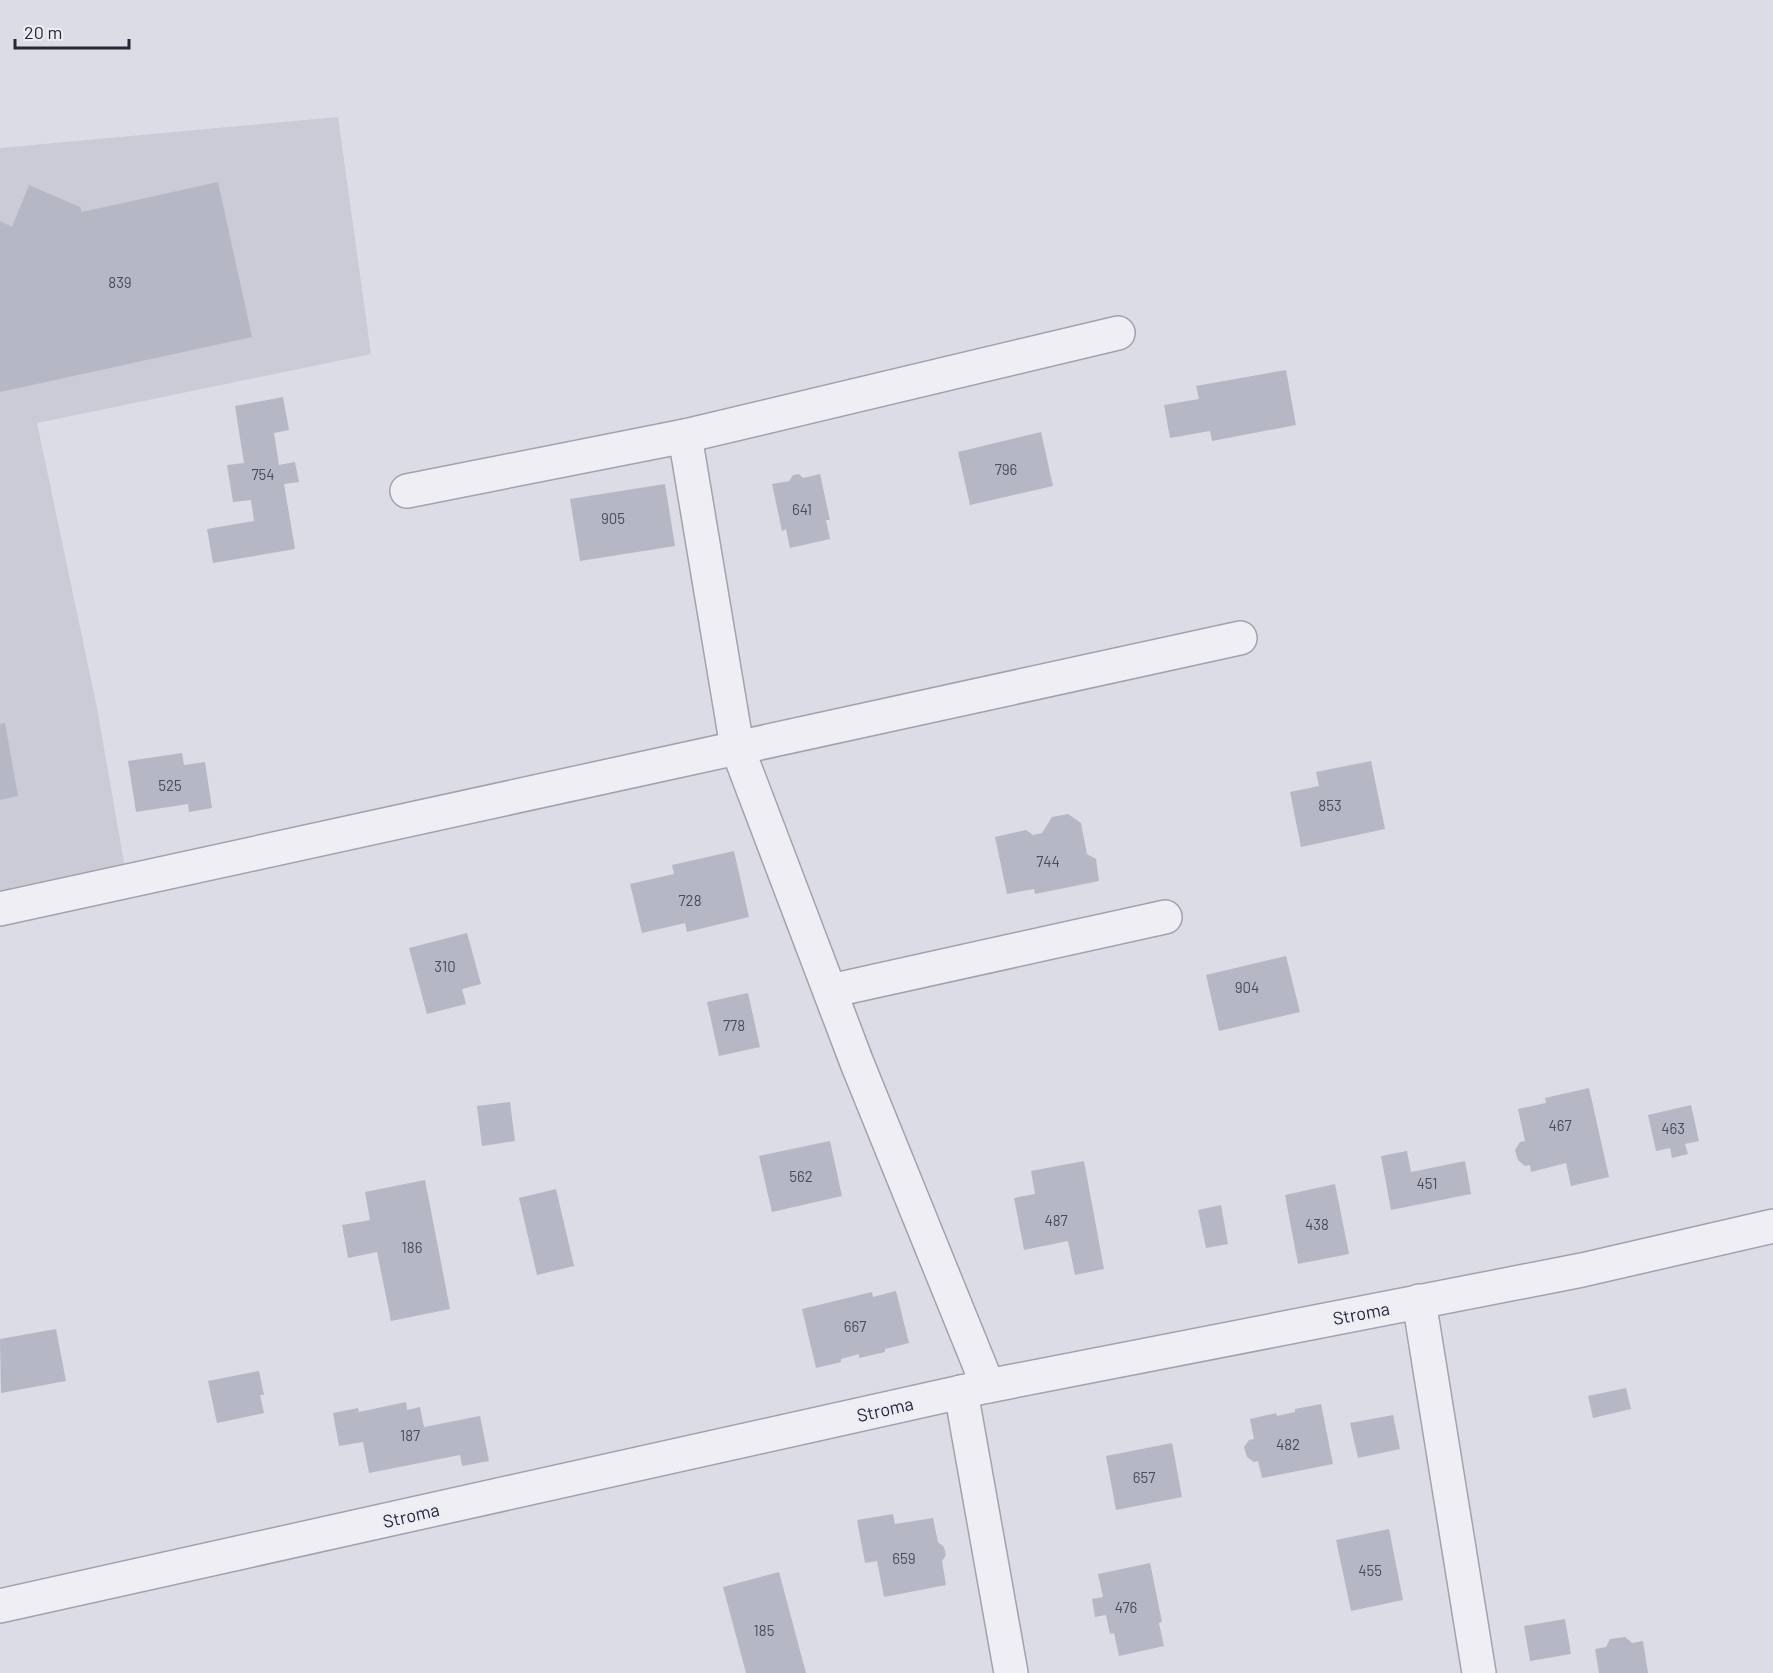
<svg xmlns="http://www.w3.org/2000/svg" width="1773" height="1673" viewBox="0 0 1773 1673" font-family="Barlow,sans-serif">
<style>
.built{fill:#cacbd7}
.building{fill:#b6b7c5}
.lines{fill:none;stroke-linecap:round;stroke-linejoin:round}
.minor-casing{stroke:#a2a2af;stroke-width:36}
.minor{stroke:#eeeef4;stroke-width:33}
.labels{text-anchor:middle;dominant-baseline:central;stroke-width:4.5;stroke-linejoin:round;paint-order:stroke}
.number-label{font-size:15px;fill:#4a4b5e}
.street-label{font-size:18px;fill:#26273b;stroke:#ebecf4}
</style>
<rect width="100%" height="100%" fill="#dcdce6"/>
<!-- built -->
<polygon class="built" points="338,117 371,354 37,423 97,708 126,874 0,901 0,148"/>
<!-- building -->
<g class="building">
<polygon points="218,182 252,337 0,392 0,221 12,227 29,185 80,207 82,212"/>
<polygon points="1286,370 1296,425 1212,441 1210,431 1170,438 1164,405 1199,399 1196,386"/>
<polygon points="283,397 289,430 274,433 279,465 295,462 299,482 284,484 295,549 213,563 207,529 254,521 251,500 233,502 227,465 244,463 235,406"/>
<polygon points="1041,432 1053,486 970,505 958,452"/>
<polygon points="799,474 803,478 820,474 830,520 826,520 830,539 790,548 786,529 782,531 772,484 789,481 793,475"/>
<polygon points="665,484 675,546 580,561 570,499"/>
<polygon points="5,723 18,796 0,800 0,724"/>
<polygon points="182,753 184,765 205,762 212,808 189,812 188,804 136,812 128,761"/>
<polygon points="1371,761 1385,829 1301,847 1290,792 1319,786 1316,772"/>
<polygon points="1068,814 1081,823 1087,854 1096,859 1099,881 1035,894 1034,889 1007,894 995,837 1026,830 1033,835 1042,833 1052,817"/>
<polygon points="734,851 749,917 687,932 685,923 642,933 630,884 674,874 672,865"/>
<polygon points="467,933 481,984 462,989 466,1004 427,1014 409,948"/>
<polygon points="1286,956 1300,1012 1219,1031 1206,975"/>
<polygon points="748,993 760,1047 719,1056 707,1002"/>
<polygon points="1589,1088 1609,1177 1571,1186 1566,1163 1531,1172 1530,1165 1525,1166 1518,1160 1515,1150 1520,1142 1525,1141 1518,1109 1546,1103 1545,1098"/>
<polygon points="510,1102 515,1141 482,1146 477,1106"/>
<polygon points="1691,1105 1699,1141 1685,1144 1688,1154 1672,1158 1670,1148 1656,1151 1648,1115"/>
<polygon points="830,1141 842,1196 772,1212 759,1156"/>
<polygon points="1407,1151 1411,1172 1465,1161 1471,1194 1391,1210 1381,1156"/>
<polygon points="1084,1161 1104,1269 1075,1275 1068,1241 1024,1250 1014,1198 1035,1194 1031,1171"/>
<polygon points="425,1180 450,1309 391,1321 377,1252 348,1258 342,1225 370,1220 365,1192"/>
<polygon points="1335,1184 1349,1254 1298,1264 1285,1195"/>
<polygon points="556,1189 574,1266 537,1275 519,1198"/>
<polygon points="1221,1205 1228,1244 1206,1248 1198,1210"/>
<polygon points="896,1291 909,1343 885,1349 885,1352 859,1358 859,1354 841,1359 841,1362 816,1368 802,1309 872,1292 873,1297"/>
<polygon points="56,1329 66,1381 1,1393 0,1339"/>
<polygon points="259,1371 264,1395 260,1395 264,1413 217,1423 208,1381"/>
<polygon points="1626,1388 1631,1409 1593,1418 1588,1396"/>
<polygon points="406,1402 407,1410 420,1407 424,1427 480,1416 489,1461 462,1466 460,1455 369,1473 363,1442 339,1446 333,1413 358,1408 359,1412"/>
<polygon points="1321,1404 1333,1464 1262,1478 1258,1461 1254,1462 1247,1457 1244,1447 1249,1440 1254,1439 1250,1419 1276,1413 1277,1416 1295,1412 1295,1409"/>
<polygon points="1393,1415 1400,1449 1358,1458 1350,1423"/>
<polygon points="1172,1443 1182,1497 1116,1510 1106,1456"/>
<polygon points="893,1514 895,1524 933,1518 938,1542 944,1547 946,1555 942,1561 946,1585 884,1597 877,1561 865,1563 857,1520"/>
<polygon points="1389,1529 1403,1600 1351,1611 1336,1540"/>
<polygon points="1150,1563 1162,1622 1159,1623 1164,1646 1119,1656 1114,1633 1110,1634 1106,1615 1095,1617 1092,1599 1103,1597 1098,1574"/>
<polygon points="779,1572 806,1673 746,1673 723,1587"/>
<polygon points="1565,1619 1571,1654 1530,1661 1524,1626"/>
<polygon points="1625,1637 1632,1643 1643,1641 1648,1673 1599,1673 1595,1649 1606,1647 1610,1639"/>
</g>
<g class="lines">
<defs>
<g id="minor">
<polyline points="685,436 1118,333"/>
<polyline points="407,491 685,436 737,747 857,1063 988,1386"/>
<polyline points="0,909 1240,638"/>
<polyline points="830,991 1165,917"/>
<polyline points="1419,1301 1479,1673"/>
<polyline points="961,1392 1011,1673"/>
<polyline points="0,1606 988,1386 1582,1270 1773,1226"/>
</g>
</defs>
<!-- minor casing -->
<use href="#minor" class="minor-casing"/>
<!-- minor -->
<use href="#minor" class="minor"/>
</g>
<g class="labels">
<!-- number labels -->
<g class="number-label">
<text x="120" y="282">839</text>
<text x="1006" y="469">796</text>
<text x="263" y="474">754</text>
<text x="802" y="509">641</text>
<text x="613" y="518">905</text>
<text x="170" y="785">525</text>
<text x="1330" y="805">853</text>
<text x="1048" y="861">744</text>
<text x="690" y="900">728</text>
<text x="445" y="966">310</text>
<text x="1247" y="987">904</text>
<text x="734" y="1025">778</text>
<text x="1560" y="1125">467</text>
<text x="1673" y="1128">463</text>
<text x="801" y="1176">562</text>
<text x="1427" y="1183">451</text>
<text x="1056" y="1220">487</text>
<text x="1317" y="1224">438</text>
<text x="412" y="1247">186</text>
<text x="855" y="1326">667</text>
<text x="410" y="1435">187</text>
<text x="1288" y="1444">482</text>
<text x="1144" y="1477">657</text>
<text x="904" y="1558">659</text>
<text x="1370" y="1570">455</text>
<text x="1126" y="1607">476</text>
<text x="764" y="1630">185</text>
</g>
<!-- street labels -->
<g class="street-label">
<text transform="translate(1361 1313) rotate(-11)">Stroma</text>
<text transform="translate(885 1409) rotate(-13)">Stroma</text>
<text transform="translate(411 1515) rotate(-13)">Stroma</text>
</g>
</g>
<!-- scale -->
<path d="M15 39v9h114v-9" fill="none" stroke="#26273b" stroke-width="3"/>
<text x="24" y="39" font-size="18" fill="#26273b" stroke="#ebecf4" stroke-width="4.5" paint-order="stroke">20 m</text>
</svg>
